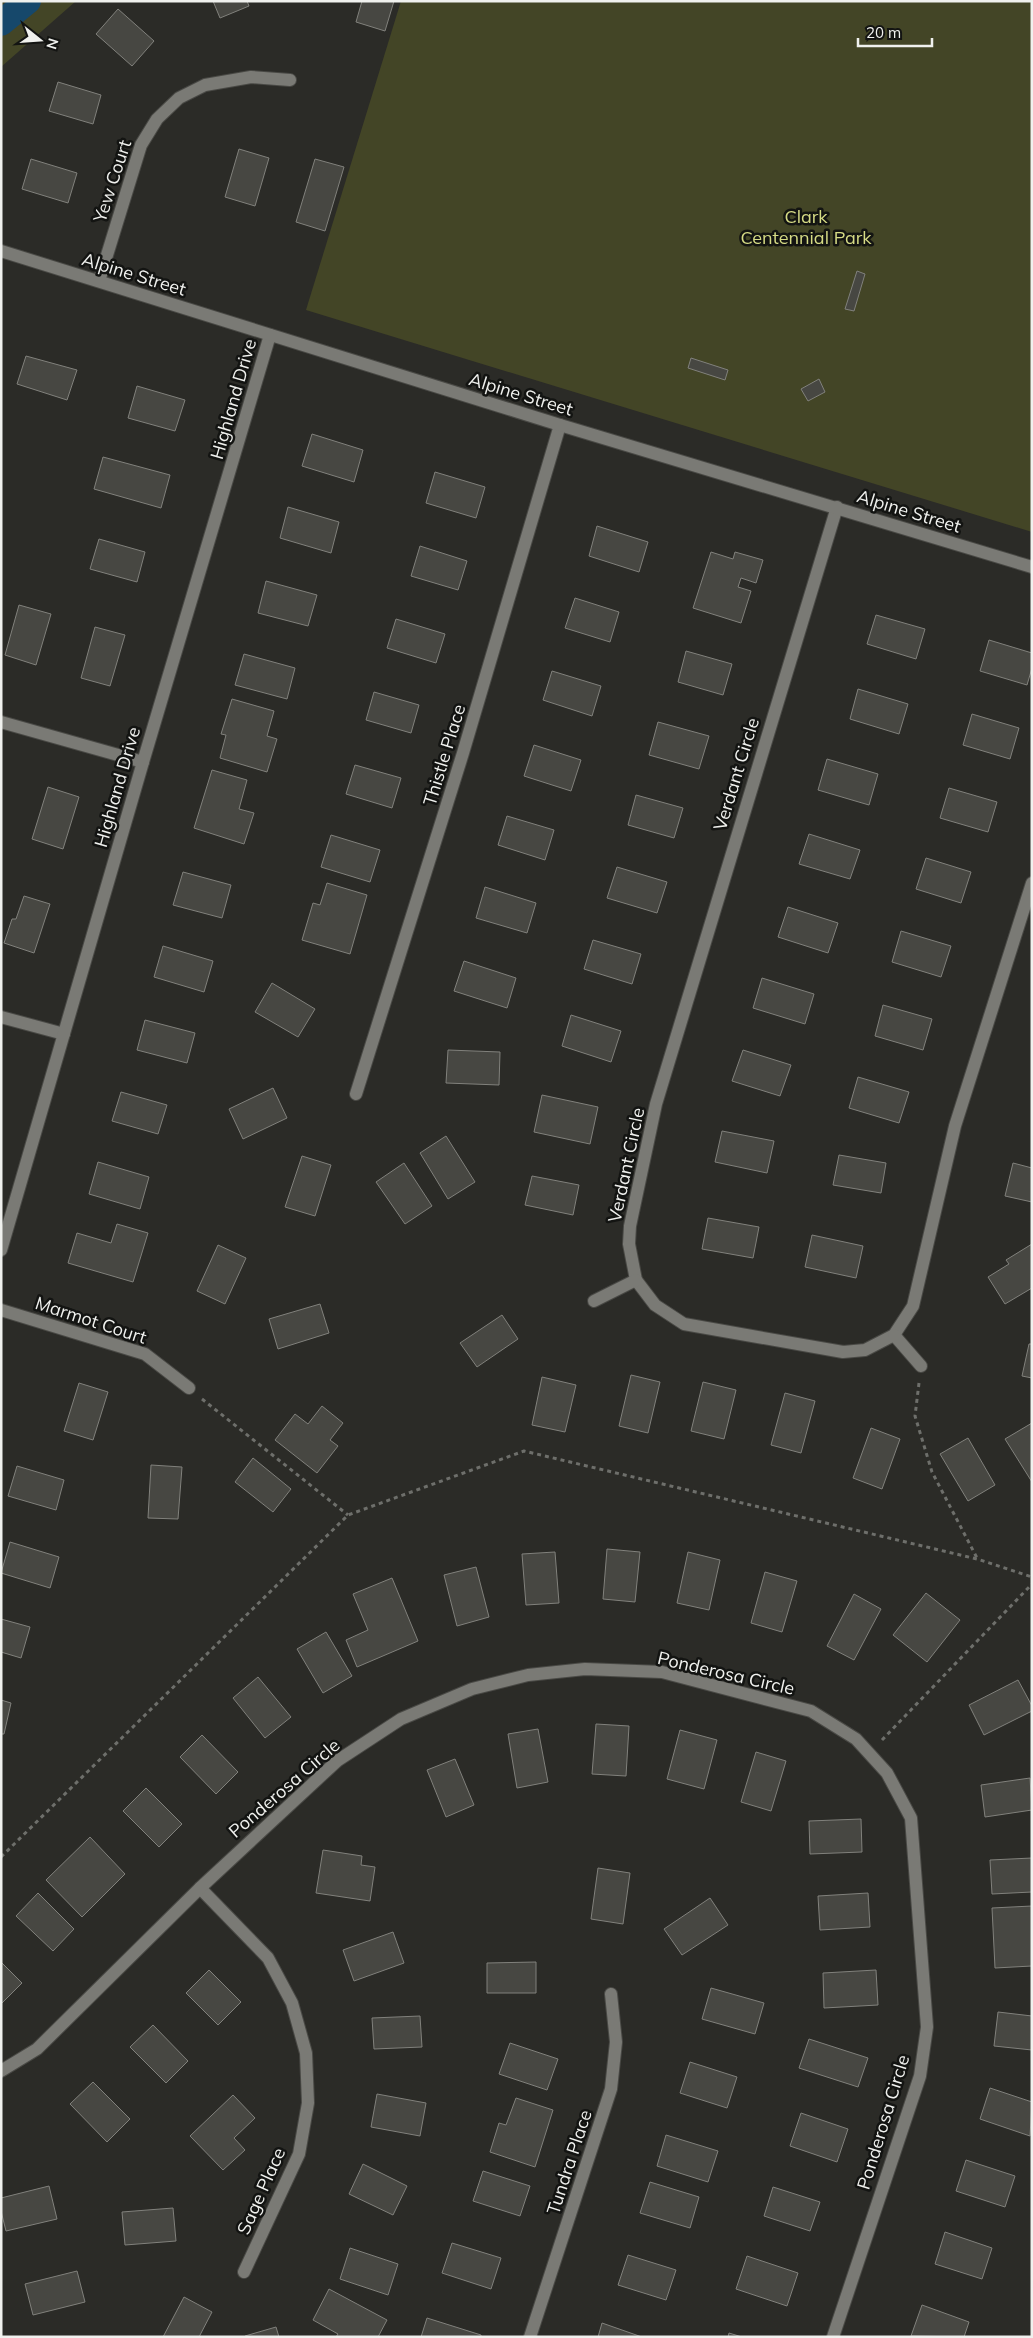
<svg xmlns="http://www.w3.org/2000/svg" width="1033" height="2338" viewBox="0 0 1033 2338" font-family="Mulish,sans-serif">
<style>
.green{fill:#434526}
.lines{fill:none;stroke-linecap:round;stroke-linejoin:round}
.canal{stroke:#16486b;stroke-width:26}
.building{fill:#474742;stroke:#81817c}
.minor-casing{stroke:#494945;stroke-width:14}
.tertiary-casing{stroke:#494945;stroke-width:14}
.path{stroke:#6e6f6b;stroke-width:3;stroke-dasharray:4 4;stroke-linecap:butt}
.minor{stroke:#7a7a75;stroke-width:12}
.tertiary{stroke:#7a7a75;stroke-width:12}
.labels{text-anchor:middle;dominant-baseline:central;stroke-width:5;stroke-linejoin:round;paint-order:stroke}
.street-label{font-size:18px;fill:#f0f1ee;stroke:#131412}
.park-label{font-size:18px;fill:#d6db85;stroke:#131412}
</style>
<rect width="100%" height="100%" fill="#2b2b27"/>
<!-- green -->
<g class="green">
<polygon points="1,1 76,1 1,67"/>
<polygon points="401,1 1032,1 1032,532 306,310"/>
</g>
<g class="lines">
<!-- canal -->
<polyline class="canal" points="1,23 28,1"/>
</g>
<!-- building -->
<g class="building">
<polygon points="213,1 247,1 249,6 220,18"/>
<polygon points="362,1 394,1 385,31 356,22"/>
<polygon points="118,9 154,41 132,66 96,34"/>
<polygon points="58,82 101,95 93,124 49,111"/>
<polygon points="239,149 269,158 255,206 225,197"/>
<polygon points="31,159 77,173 68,203 22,189"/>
<polygon points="315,159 344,167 325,231 296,222"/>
<polygon points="857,271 865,274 854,311 845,309"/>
<polygon points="26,356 77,370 67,400 17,384"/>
<polygon points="691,358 728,370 725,380 688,368"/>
<polygon points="819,379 825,392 808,401 801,389"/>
<polygon points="137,386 185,400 175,431 128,418"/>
<polygon points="312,434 363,450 354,482 302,466"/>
<polygon points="103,457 170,475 161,508 94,489"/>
<polygon points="435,472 485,487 476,518 426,503"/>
<polygon points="288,507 339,522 331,553 280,538"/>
<polygon points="597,526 648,542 639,572 589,556"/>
<polygon points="99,539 145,552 137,582 90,569"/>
<polygon points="420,546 467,561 458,590 411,576"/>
<polygon points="711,552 733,559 735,552 763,560 756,583 741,578 738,587 751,591 741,623 693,608"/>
<polygon points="266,581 317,595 308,626 258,613"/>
<polygon points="575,598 619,612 610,642 565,628"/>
<polygon points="19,605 51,614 36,665 5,655"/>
<polygon points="876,615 925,629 916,659 867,644"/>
<polygon points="396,619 445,634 436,663 387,648"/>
<polygon points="95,627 125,635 110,686 81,678"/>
<polygon points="989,640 1032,653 1032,668 1027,685 980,671"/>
<polygon points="686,651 732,664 723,695 678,682"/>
<polygon points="244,654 295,668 287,699 235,685"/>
<polygon points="552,671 601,686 592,716 543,700"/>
<polygon points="858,689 908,704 899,734 850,719"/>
<polygon points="374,692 419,705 411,733 366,720"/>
<polygon points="232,699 274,711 267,736 277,739 267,772 220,758 226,735 221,734"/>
<polygon points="972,714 1019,728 1010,759 963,745"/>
<polygon points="658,722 709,736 699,769 649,755"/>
<polygon points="534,745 581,760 571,791 524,776"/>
<polygon points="827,759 878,774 869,805 818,790"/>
<polygon points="355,765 401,778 392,808 346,794"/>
<polygon points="212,770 247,780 239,809 254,813 244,844 194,828"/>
<polygon points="48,787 79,797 63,849 32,839"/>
<polygon points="949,788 997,802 988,832 940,818"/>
<polygon points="636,795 683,808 674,838 628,825"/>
<polygon points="507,816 554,830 545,860 498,845"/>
<polygon points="809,834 860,850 850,879 799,864"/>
<polygon points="331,835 380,850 370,882 321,867"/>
<polygon points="926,858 971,872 961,903 916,889"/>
<polygon points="617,867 667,882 657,913 607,898"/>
<polygon points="183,872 231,885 222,918 173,905"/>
<polygon points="327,883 367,895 350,954 302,940 313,903 320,905"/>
<polygon points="485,887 536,903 527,933 476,918"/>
<polygon points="24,896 50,904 34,953 4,943 12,919 16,919"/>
<polygon points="788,907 838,923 828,953 778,937"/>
<polygon points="901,931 951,946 941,977 892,962"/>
<polygon points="593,940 641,954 632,984 584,969"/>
<polygon points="163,946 213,961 204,992 154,977"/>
<polygon points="464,961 516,978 507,1008 454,991"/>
<polygon points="762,978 814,994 805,1024 753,1008"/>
<polygon points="272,983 315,1009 298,1037 255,1012"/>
<polygon points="883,1005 932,1019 923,1050 875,1036"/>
<polygon points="571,1015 621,1031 611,1062 562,1046"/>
<polygon points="145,1020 195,1033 187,1063 137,1050"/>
<polygon points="448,1050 500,1052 499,1085 446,1083"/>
<polygon points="743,1050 791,1065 780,1096 732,1081"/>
<polygon points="858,1077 909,1092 899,1123 849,1108"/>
<polygon points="273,1088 287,1118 243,1139 229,1109"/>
<polygon points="121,1092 167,1105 158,1134 112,1121"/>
<polygon points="542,1095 598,1107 590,1144 534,1132"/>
<polygon points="722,1131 774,1141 767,1173 715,1162"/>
<polygon points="446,1136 475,1182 448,1199 420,1153"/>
<polygon points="839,1155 886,1163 881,1193 833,1185"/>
<polygon points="302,1156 331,1165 315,1216 285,1207"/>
<polygon points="98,1162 149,1177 140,1209 89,1194"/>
<polygon points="404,1163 432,1206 405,1224 376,1182"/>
<polygon points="1013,1163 1032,1168 1032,1202 1005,1196"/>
<polygon points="532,1176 579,1185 573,1215 525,1205"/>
<polygon points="708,1218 759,1227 753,1258 702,1249"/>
<polygon points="117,1224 148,1233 133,1282 68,1263 77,1233 111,1243"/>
<polygon points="812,1235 863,1246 856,1278 805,1267"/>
<polygon points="1032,1244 1032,1288 1005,1304 988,1277 1009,1264 1006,1260"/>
<polygon points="218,1245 246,1258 225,1304 197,1291"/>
<polygon points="320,1304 329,1333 278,1349 269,1319"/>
<polygon points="502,1315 518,1339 477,1367 460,1343"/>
<polygon points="1029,1344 1032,1344 1032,1378 1022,1376"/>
<polygon points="631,1375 660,1382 648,1433 619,1426"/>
<polygon points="542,1377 576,1385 565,1432 532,1425"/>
<polygon points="703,1382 736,1390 724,1439 691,1431"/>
<polygon points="79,1383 108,1392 93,1440 64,1431"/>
<polygon points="785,1393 815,1401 801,1453 771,1445"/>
<polygon points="322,1406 343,1423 330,1440 338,1446 317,1473 275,1440 295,1414 308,1424"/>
<polygon points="1032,1423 1032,1482 1005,1439"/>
<polygon points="871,1428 900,1439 882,1489 853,1478"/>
<polygon points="968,1438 995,1485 968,1501 940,1454"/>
<polygon points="253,1458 291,1489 273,1512 235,1482"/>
<polygon points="151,1465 182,1467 178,1519 148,1518"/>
<polygon points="17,1466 64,1480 56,1510 8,1496"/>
<polygon points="10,1542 59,1557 50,1588 1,1573"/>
<polygon points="607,1549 640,1552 635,1602 603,1599"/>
<polygon points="555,1552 559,1603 526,1605 522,1554"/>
<polygon points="688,1552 720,1560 709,1610 677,1603"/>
<polygon points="476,1567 489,1617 457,1626 444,1575"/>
<polygon points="765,1572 797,1581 782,1632 751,1623"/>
<polygon points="392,1578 418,1641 357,1667 346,1640 368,1630 353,1594"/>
<polygon points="926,1593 960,1620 927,1662 893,1635"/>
<polygon points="854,1594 881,1609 854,1660 827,1646"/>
<polygon points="1,1619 30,1627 21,1658 1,1652"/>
<polygon points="326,1632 352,1676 323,1693 297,1649"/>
<polygon points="258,1677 291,1717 265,1738 233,1698"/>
<polygon points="1018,1680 1032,1706 1032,1711 984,1735 969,1705"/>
<polygon points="1,1700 11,1703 4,1734 1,1734"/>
<polygon points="596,1724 629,1726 626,1776 592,1774"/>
<polygon points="538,1729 548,1782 517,1788 508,1734"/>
<polygon points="680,1730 717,1740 704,1789 667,1779"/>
<polygon points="202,1735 238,1772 216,1794 180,1757"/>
<polygon points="756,1752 786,1761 771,1811 741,1802"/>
<polygon points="455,1759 474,1805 446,1817 427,1770"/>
<polygon points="1030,1778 1032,1810 985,1817 981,1785"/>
<polygon points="146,1788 182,1824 159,1847 123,1811"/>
<polygon points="861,1819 862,1852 810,1854 809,1821"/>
<polygon points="90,1837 125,1874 82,1917 46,1880"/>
<polygon points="323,1850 362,1856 361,1865 375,1867 370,1901 316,1893"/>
<polygon points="1032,1858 1032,1892 992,1894 990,1860"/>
<polygon points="598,1868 630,1873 623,1924 591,1919"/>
<polygon points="38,1893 74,1929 53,1951 16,1916"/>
<polygon points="868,1893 870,1927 820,1930 818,1896"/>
<polygon points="710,1898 728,1925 682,1955 664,1929"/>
<polygon points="1032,1906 1032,1966 995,1968 992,1908"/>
<polygon points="393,1932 404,1963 354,1981 343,1950"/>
<polygon points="1,1962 22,1983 1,2004"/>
<polygon points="536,1962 536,1993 487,1993 487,1963"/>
<polygon points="209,1970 241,2002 218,2025 186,1993"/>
<polygon points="876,1970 878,2005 824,2008 823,1973"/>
<polygon points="711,1988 764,2003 755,2034 702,2019"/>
<polygon points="998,2012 1032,2016 1032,2050 994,2046"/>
<polygon points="420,2016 422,2047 374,2049 372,2018"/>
<polygon points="153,2025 188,2061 166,2083 130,2047"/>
<polygon points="809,2039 868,2058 858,2087 799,2068"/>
<polygon points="510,2043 558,2059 547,2090 499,2074"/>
<polygon points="690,2062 737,2077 727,2108 680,2093"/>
<polygon points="93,2082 130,2119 107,2142 70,2104"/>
<polygon points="990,2088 1032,2102 1030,2136 980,2119"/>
<polygon points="377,2094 426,2103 420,2136 371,2127"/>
<polygon points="233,2095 255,2118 234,2138 245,2150 223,2170 190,2136"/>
<polygon points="516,2098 553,2110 535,2167 490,2152 499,2123 506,2125"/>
<polygon points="801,2113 848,2129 837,2162 790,2146"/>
<polygon points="666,2135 718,2151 708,2182 657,2166"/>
<polygon points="966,2160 1015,2176 1005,2207 956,2191"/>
<polygon points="363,2164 407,2186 393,2215 349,2194"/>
<polygon points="483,2171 530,2186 520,2216 473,2201"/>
<polygon points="650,2182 699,2197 690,2228 640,2213"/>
<polygon points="49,2186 57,2219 6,2231 1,2211 1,2198"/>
<polygon points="773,2187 820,2202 810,2231 764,2216"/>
<polygon points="173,2208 176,2241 125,2245 122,2212"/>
<polygon points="945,2232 992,2248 982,2279 935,2264"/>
<polygon points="452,2243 501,2258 491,2289 442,2273"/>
<polygon points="350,2248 398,2264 388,2295 340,2279"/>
<polygon points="628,2255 676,2270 666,2300 618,2285"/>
<polygon points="747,2256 798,2273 787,2306 736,2289"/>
<polygon points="77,2271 85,2302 33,2315 25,2284"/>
<polygon points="329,2289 387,2320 378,2337 336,2337 338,2334 313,2320"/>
<polygon points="184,2297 212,2312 199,2337 163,2337"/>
<polygon points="922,2305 969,2322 964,2337 911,2336"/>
<polygon points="427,2318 481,2335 481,2337 421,2337"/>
<polygon points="602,2323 642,2337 598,2337"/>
<polygon points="276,2327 279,2337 245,2337 245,2336"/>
<polygon points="729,2333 742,2337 728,2337"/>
</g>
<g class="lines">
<defs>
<g id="minor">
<polyline points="99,281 141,145 157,119 179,98 205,85 251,77 290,80"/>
<polyline points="837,507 656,1104 630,1226 629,1244 636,1280 655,1305 684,1324 843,1352 865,1350 894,1335 913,1306 955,1126 1032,883"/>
<polyline points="1,722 143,762"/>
<polyline points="1,1017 64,1034"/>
<polyline points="356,1094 463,753 560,425"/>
<polyline points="1,1250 143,762 270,335"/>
<polyline points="594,1301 636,1280"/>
<polyline points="1,1310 145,1354 189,1388"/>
<polyline points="894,1335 921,1366"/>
<polyline points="200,1888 268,1958 292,2003 306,2053 308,2103 299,2154 244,2272"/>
<polyline points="1,2071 37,2049 200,1888 337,1761 401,1719 472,1689 528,1675 585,1669 662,1672 811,1711 856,1739 887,1773 911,1818 927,2027 920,2076 833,2337"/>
<polyline points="530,2337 611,2089 616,2042 611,1994"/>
</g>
<polyline id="tertiary" points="1,251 560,425 1032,567"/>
</defs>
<!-- minor casing -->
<use href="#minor" class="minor-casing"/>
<!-- tertiary casing -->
<use href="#tertiary" class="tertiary-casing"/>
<!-- path -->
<g class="path">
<polyline points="919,1383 915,1416 932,1472 977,1558"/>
<polyline points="202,1399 348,1515"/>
<polyline points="882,1740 1032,1584"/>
<polyline points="1,1857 348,1515 524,1451 977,1559 1032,1577"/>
</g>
<!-- minor -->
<use href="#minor" class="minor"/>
<!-- tertiary -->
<use href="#tertiary" class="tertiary"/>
</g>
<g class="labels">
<!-- street labels -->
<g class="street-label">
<text transform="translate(112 181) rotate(-72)">Yew Court</text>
<text transform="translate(134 274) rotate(17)">Alpine Street</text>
<text transform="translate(521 394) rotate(17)">Alpine Street</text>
<text transform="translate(233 399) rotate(-74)">Highland Drive</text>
<text transform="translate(909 511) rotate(17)">Alpine Street</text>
<text transform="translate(444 755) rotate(-73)">Thistle Place</text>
<text transform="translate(736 774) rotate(-73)">Verdant Circle</text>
<text transform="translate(117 787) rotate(-74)">Highland Drive</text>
<text transform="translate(626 1165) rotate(-78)">Verdant Circle</text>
<text transform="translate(91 1320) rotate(18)">Marmot Court</text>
<text transform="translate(726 1673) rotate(13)">Ponderosa Circle</text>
<text transform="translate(284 1788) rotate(-41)">Ponderosa Circle</text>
<text transform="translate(883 2122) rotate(-73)">Ponderosa Circle</text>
<text transform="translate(569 2162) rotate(-72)">Tundra Place</text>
<text transform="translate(261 2191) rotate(-66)">Sage Place</text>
</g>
<!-- park labels -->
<g class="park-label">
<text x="806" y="216">Clark<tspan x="806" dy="21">Centennial Park</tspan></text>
</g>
</g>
<!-- border -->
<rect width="1033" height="2338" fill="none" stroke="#f0f1ee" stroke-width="5"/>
<!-- north arrow -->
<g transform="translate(40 40) rotate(107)" stroke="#131412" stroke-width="4" paint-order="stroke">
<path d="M0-4L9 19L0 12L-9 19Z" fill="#f0f1ee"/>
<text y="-8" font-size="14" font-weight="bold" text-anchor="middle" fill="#f0f1ee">N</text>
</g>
<!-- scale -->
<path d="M858 38v8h74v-8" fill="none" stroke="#f0f1ee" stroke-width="2.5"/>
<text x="866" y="38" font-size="15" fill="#f0f1ee" stroke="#131412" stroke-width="4" paint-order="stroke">20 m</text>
</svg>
